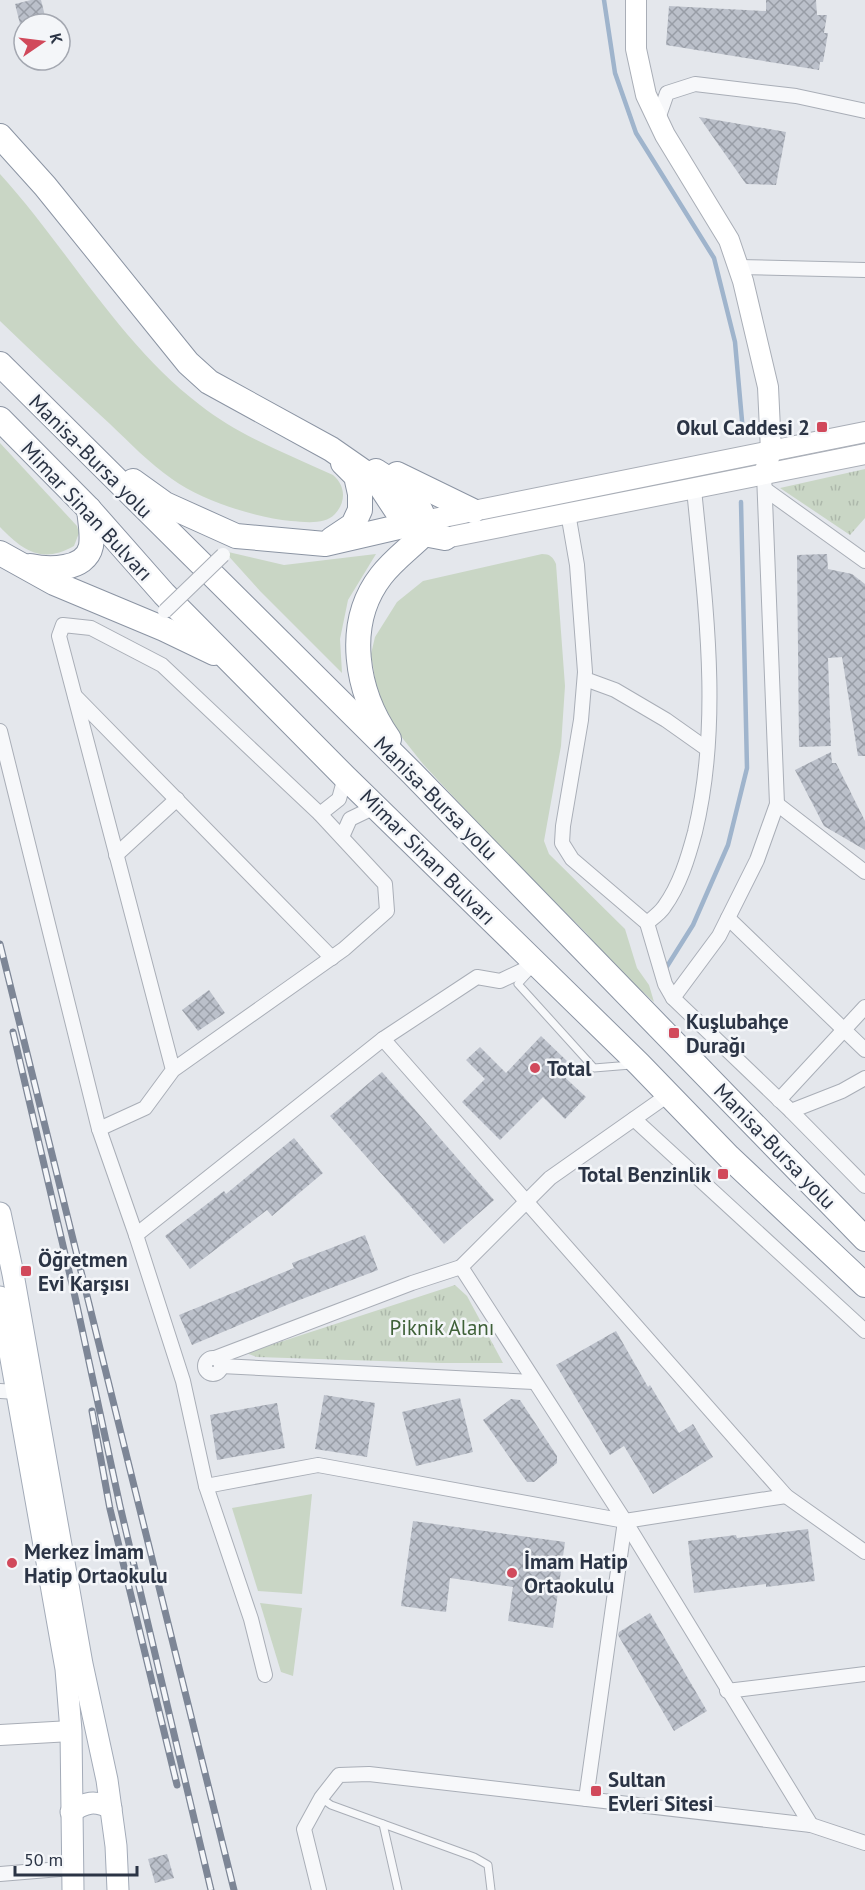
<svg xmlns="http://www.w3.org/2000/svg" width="865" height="1890" viewBox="0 0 865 1890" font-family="'PT Sans',sans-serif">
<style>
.green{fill:#c9d6c5}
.park{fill:url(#park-tufts)}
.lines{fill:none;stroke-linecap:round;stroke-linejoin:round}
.stream{stroke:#9fb4cc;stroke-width:4.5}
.building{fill:url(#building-cross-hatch)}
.lane-casing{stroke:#a9aeb7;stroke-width:9}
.street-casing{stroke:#a9aeb7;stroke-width:16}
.secondary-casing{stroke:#a9aeb7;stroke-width:22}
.primary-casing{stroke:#a3abb8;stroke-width:23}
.highway-casing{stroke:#8b94a3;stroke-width:26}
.lane{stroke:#f7f8fa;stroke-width:7}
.street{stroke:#f7f8fa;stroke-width:14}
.secondary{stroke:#fff;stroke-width:20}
.primary{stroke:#fff;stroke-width:21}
.highway{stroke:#fff;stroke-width:24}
.rail-casing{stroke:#7d8696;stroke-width:7}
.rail{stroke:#f4f6f9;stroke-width:4.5;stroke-dasharray:14;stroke-linecap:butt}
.street-bridge-casing{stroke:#a9aeb7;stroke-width:16;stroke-linecap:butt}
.street-bridge{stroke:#f7f8fa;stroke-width:14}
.poi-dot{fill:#d1495b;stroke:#f4f6f9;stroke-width:2}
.labels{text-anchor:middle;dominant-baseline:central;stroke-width:5;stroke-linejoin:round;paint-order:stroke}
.poi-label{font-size:21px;font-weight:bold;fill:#2b3445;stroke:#f4f6f9;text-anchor:start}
.street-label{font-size:21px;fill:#2b3445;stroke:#f4f6f9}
.park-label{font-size:21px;fill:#3f6138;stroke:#f4f6f9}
</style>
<defs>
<pattern id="park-tufts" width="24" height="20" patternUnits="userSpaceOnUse" patternTransform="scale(1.5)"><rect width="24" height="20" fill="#c9d6c5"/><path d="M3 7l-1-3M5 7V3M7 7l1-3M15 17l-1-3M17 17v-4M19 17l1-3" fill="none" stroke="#adb8ab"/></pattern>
<pattern id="building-cross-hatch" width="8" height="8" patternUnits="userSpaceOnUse" patternTransform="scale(1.5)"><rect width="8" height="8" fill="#bbc0ca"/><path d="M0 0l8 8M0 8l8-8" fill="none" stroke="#989da6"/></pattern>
</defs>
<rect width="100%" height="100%" fill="#e4e7ec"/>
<!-- green -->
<g class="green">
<path d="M0 174C68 249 119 343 200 405 239 436 288 454 333 475 346 486 346 502 335 514 325 525 305 522 291 521 253 517 203 501 172 479 149 463 130 443 110 424 73 390 36 356 0 321Z"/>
<path d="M0 443 77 526 79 533 74 546C42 564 23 551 0 527Z"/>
<polygon points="224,551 284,565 376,554 348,600 340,639 342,673 260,591"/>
<path d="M542 554C550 554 553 557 556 564L565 686 561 746 544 841 549 854 625 929 637 968 649 985 654 1002 614 966 586 933 501 848 423 764 396 730 377 691 371 654 375 637 397 602 423 581Z"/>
<polygon points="312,1494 302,1594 258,1591 232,1508"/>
<polygon points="260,1603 302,1608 293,1676 281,1672"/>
</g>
<!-- park -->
<g class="park">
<polygon points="865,469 865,518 850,535 780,488"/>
<polygon points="455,1285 467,1296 503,1363 441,1363 257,1357 246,1353"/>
</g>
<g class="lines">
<!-- stream -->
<g class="stream">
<polyline points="604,0 615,73 636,133 714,258 735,342 743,432"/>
<polyline points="666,968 693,925 728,845 747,768 741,502"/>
</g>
</g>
<!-- building -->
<g class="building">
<polygon points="31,0 41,0 47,24 20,24 15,4"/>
<polygon points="766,0 816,0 817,15 827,15 824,33 828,33 823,62 820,62 819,70 666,45 669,6 766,11"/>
<polygon points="699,117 786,132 776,185 746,184"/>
<polygon points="827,554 828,569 852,574 865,584 865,756 858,756 842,657 828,658 831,746 799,747 797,555"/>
<polygon points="831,752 832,763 836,763 865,821 865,850 824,826 795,770"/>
<polygon points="209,990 225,1013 198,1031 182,1010"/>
<polygon points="541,1036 567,1061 558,1071 586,1097 565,1119 543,1097 500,1140 462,1102 485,1079 466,1060 480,1047 506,1073"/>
<polygon points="382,1072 494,1200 444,1244 330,1116"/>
<polygon points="294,1138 323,1173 272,1216 267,1210 190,1269 165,1236 224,1191 226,1194"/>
<polygon points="365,1235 378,1270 289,1304 192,1345 179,1315 294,1268 292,1263"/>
<polygon points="616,1331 648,1387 650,1385 679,1433 693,1424 713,1457 653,1494 624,1446 610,1455 556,1365"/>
<polygon points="324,1395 375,1403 367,1457 315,1449"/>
<polygon points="460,1398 473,1452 416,1466 402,1412"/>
<polygon points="511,1399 520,1400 557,1456 557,1463 534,1482 527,1482 483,1420"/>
<polygon points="277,1403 285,1448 217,1460 210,1415"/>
<polygon points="413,1521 565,1542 553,1628 508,1621 513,1587 450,1578 446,1612 401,1606"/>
<polygon points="808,1529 815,1581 766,1587 766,1584 694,1593 688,1541 736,1535 737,1538"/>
<polygon points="650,1613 707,1711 674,1731 618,1635 619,1632"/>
<polygon points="167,1854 174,1878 155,1883 148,1859"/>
</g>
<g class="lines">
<defs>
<g id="lane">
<polyline points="531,970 518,984 594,1068 631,1065"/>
<polyline points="321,1798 331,1805 474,1857 488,1865 491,1890"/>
<polyline points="383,1824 398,1890"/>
</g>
<g id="street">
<polyline points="658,119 667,93 695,84 796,96 865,111"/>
<polyline points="738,267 865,270"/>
<polyline points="766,490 865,561"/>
<polyline points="568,513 577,565 585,672 581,720 563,826 562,843 572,859 647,923 665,984 673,998 791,1111 865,1186"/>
<polyline points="585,679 615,690 666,720 707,749"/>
<polyline points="75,696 332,958"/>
<polyline points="0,731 99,1129 136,1235 383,1039 477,977 500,981 536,964"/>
<polyline points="777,804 865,872"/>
<polyline points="320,814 339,799 345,777"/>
<polyline points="342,837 350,819 377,806"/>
<polyline points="116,855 177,799"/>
<polyline points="728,918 865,1050"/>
<path d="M647 923C653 918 660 913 664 907 680 885 688 858 695 832 722 720 705 602 694 489"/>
<polyline points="673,998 719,936 757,860 777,804 764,474"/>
<polyline points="383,1039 786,1496 865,1552"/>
<polyline points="779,1100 865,1007"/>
<polyline points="791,1111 842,1091 865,1078"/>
<polyline points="634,1119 865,1331"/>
<polyline points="99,1129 145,1108 173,1070 344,949 387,911 385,884 320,814 162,665 91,628 63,625 59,636 173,1070"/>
<polyline points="136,1235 183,1381 206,1486 251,1619 265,1675"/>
<polyline points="461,1267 625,1521 811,1825"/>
<circle cx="213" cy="1366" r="8"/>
<polyline points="215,1358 412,1283 461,1267 550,1178 668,1095"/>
<polyline points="221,1366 534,1382"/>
<polyline points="0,1391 17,1392"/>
<polyline points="206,1486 318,1465 625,1521 786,1496"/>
<polyline points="727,1691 865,1674"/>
<polyline points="586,1799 625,1521"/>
<polyline points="0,1874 72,1868"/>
<polyline points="319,1890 304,1829 321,1798 339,1775 369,1774 811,1825 865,1843"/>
</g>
<g id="secondary">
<polyline points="636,0 636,49 646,95 665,135 729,240 743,281 768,387 771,451 764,474"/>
<polyline points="424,521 865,432"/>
<polyline points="445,538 865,454"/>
<polyline points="0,1735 71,1731"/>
</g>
<g id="primary">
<polyline points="0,1213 13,1274 82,1664 107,1780 116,1846 118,1890"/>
<polyline points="0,1297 66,1669 71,1731 73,1890"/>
<path d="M71 1812C85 1802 95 1800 111 1808"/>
</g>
<g id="highway">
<polyline points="0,136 45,186 188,363 209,382 331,449 377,481 406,525 424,534 445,538"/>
<polyline points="0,364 412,773 865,1239"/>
<polyline points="0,419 89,509 164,594 345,777 639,1064 729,1157 865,1285"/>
<path d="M376 471C397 485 430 504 424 534 410 548 393 560 381 576 344 624 356 692 389 739"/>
<polyline points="397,474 473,511"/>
<polyline points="133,481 165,504 236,536 325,544 420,522"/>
<polyline points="332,539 353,525 360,510 360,494 356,476 343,463"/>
<polyline points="0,553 54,583 164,629 214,653"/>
<path d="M30 566C48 570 86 571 91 546 93 534 90 521 89 509"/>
</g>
</defs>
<!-- lane casing -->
<use href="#lane" class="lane-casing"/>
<!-- street casing -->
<use href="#street" class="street-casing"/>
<!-- secondary casing -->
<use href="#secondary" class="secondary-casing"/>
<!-- primary casing -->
<use href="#primary" class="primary-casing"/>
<!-- highway casing -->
<use href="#highway" class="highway-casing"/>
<!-- lane -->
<use href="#lane" class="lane"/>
<!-- street -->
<use href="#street" class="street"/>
<!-- secondary -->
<use href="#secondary" class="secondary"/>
<!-- primary -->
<use href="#primary" class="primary"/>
<!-- highway -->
<use href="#highway" class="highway"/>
<defs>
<g id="rail">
<polyline points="0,944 234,1890"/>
<polyline points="13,1032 76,1301 120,1506 211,1890"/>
<polyline points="92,1411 110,1509 177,1785"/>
</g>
</defs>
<!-- rail casing -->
<use href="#rail" class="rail-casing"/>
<!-- rail -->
<use href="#rail" class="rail"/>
<defs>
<polyline id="street-bridge" points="165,611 223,555"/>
</defs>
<!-- street-bridge casing -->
<use href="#street-bridge" class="street-bridge-casing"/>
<!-- street-bridge -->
<use href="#street-bridge" class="street-bridge"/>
</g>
<!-- markers -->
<g class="poi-dot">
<rect x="816" y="421" width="12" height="12" rx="3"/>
<rect x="668" y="1027" width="12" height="12" rx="3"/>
<circle cx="535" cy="1068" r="6"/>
<rect x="717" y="1168" width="12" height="12" rx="3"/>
<rect x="20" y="1265" width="12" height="12" rx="3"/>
<circle cx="12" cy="1563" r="6"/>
<circle cx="512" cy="1573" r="6"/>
<rect x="590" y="1785" width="12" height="12" rx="3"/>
</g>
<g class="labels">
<!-- poi labels -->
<g class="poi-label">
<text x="810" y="427" text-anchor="end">Okul Caddesi 2</text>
<text x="686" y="1021">Kuşlubahçe<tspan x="686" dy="24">Durağı</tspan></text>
<text x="547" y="1068">Total</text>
<text x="711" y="1174" text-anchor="end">Total Benzinlik</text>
<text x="38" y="1259">Öğretmen<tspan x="38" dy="24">Evi Karşısı</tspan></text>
<text x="24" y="1551">Merkez İmam<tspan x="24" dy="24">Hatip Ortaokulu</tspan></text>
<text x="524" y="1561">İmam Hatip<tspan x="524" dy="24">Ortaokulu</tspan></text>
<text x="608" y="1779">Sultan<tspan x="608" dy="24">Evleri Sitesi</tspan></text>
</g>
<!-- street labels -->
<g class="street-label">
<text transform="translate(91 456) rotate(45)">Manisa-Bursa yolu</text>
<text transform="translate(87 511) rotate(47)">Mimar Sinan Bulvarı</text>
<text transform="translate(436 798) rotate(45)">Manisa-Bursa yolu</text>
<text transform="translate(428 857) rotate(45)">Mimar Sinan Bulvarı</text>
<text transform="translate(775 1146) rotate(46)">Manisa-Bursa yolu</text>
</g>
<!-- park labels -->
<g class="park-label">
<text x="442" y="1327">Piknik Alanı</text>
</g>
</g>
<!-- north arrow -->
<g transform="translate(42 42) rotate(76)"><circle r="28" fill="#f4f6f9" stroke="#a4a8b1" stroke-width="1.5"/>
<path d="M0-4.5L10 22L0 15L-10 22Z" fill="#d1495b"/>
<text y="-9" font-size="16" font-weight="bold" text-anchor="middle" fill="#2b3445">K</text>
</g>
<!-- scale -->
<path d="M15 1866v9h122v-9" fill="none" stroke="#2b3445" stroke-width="3"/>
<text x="24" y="1866" font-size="18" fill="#2b3445" stroke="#f4f6f9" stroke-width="4.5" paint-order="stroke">50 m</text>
</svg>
